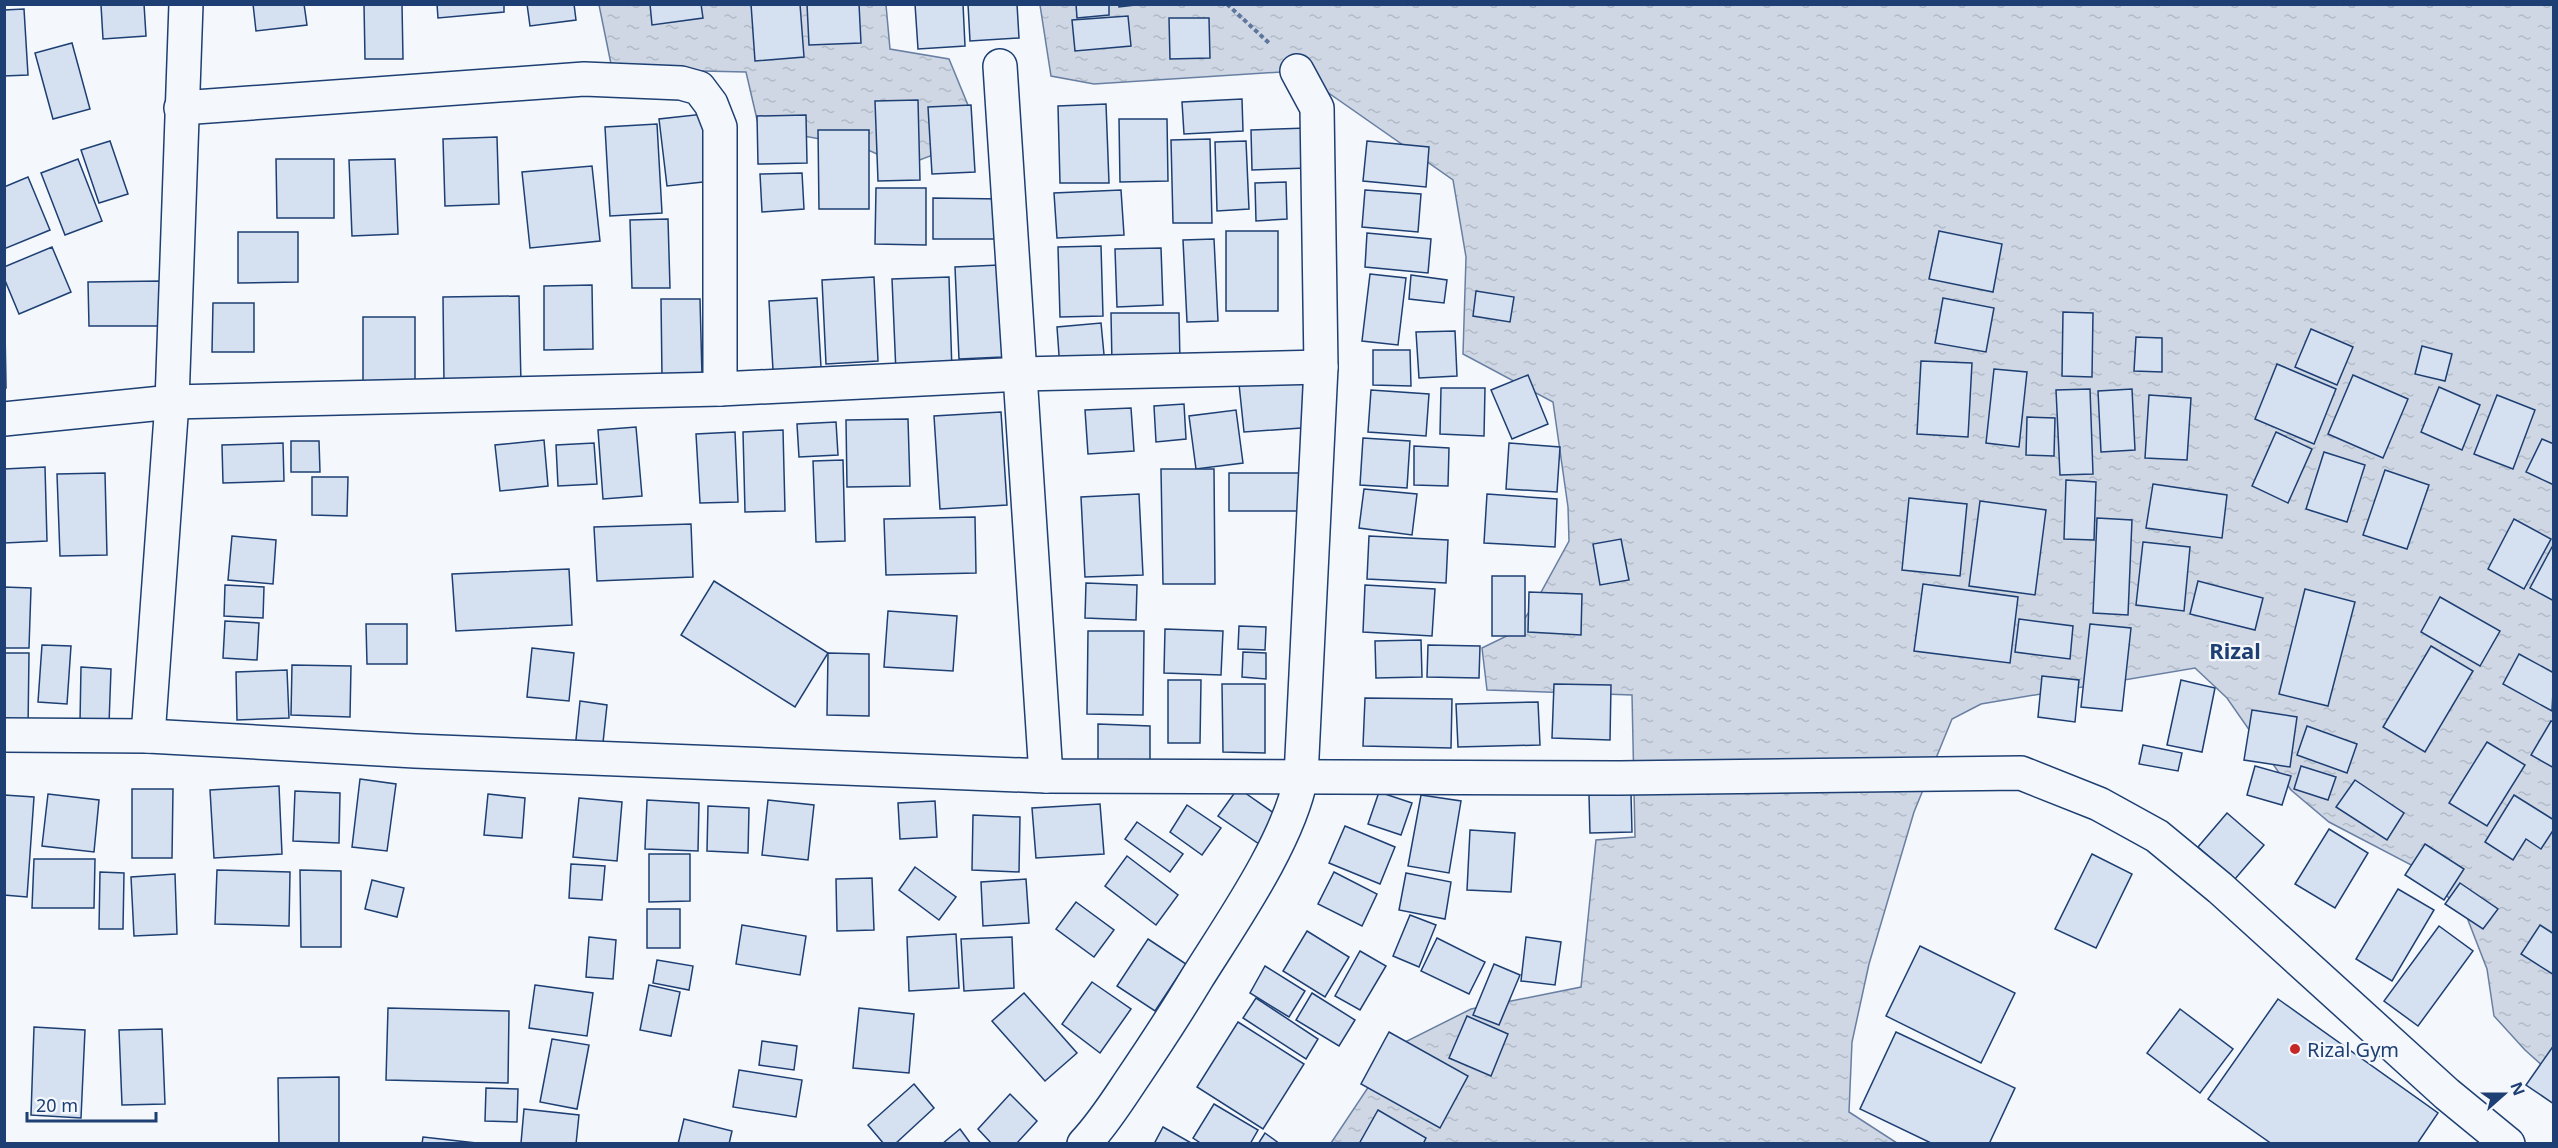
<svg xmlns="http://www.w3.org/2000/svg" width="2558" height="1148" viewBox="0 0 2558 1148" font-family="'Noto Sans',sans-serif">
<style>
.water{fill:url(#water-ripples);stroke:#687fa3;stroke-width:1.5}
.building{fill:#d5e0f0;stroke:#1d3f73;stroke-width:1.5}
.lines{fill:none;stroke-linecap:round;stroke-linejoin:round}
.minor-casing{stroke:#1d3f73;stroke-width:36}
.path{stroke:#5e769c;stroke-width:4;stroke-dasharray:4.5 3;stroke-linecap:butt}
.minor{stroke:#f4f7fb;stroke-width:33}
.poi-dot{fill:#c62828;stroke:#f4f7fb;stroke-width:2}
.labels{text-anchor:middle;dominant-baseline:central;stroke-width:4.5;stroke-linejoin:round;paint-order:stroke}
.poi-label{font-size:20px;fill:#1d3f73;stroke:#f4f7fb;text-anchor:start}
.quarter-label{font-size:22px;font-weight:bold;fill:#1d3f73;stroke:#f4f7fb}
</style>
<defs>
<pattern id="water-ripples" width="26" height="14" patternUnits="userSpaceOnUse" patternTransform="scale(1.5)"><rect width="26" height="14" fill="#cfd7e4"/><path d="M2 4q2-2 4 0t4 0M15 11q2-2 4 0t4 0" fill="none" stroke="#b1bac7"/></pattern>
</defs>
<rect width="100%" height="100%" fill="#f4f7fb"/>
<!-- water -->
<g class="water">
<polygon points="599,5 886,5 890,49 949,59 970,110 946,150 904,166 859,146 759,128 746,72 612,69"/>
<polygon points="1040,5 2553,5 2553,1075 2525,1050 2494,1016 2487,969 2466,915 2421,870 2329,822 2291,790 2227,698 2195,668 1981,704 1952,719 1914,812 1869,964 1852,1042 1849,1112 1897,1143 1331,1143 1395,1047 1471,1009 1581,987 1596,840 1635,837 1632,695 1487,690 1482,648 1515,632 1534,605 1569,541 1568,507 1553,402 1463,354 1466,257 1453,180 1297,71 1094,84 1051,76"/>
</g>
<!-- building -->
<g class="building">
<polygon points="144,4 146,36 103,39 101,5"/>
<polygon points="253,4 304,4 307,25 256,31"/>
<polygon points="364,4 402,4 403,59 365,59"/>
<polygon points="437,4 504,4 504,12 438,18"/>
<polygon points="527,4 574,4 576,20 530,26"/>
<polygon points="650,4 701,4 703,18 652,25"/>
<polygon points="751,4 800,4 804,57 755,61"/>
<polygon points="807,4 859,4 861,43 809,45"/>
<polygon points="915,4 963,4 965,46 918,49"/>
<polygon points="968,4 1017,4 1019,38 970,41"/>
<polygon points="1076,4 1109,4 1109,15 1077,18"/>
<polygon points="1119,4 1144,4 1119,7"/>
<polygon points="24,9 28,75 4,76 4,10"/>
<polygon points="1128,16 1131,46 1075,51 1072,20"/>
<polygon points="1169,18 1209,18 1210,58 1170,59"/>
<polygon points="72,43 90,109 53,119 35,53"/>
<polygon points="1242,99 1243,131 1184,134 1182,102"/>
<polygon points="918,100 920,180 878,181 875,101"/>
<polygon points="1106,104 1109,183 1060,183 1058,106"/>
<polygon points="971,105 975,172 932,174 928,107"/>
<polygon points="704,114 712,181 667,186 659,119"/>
<polygon points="806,115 807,163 758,164 757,116"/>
<polygon points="1119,119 1167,119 1168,181 1120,182"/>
<polygon points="657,124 662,213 610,216 605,127"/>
<polygon points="1307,128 1308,168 1252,170 1251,130"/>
<polygon points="818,130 869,130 869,209 819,209"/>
<polygon points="497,137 499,204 445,206 443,139"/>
<polygon points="1210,139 1212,223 1173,223 1171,140"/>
<polygon points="110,141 128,194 99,203 81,150"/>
<polygon points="1246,141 1249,209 1217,211 1215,142"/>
<polygon points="1367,141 1429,147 1426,187 1363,181"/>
<polygon points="78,159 102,221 65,235 41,173"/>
<polygon points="276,159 334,159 334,218 277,218"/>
<polygon points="395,159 398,234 352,236 349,160"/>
<polygon points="592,166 600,241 530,248 522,172"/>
<polygon points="802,173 804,209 762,212 760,174"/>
<polygon points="28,177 50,230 4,249 4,187"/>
<polygon points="1286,182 1287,219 1256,221 1255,183"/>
<polygon points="876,188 926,188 926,245 875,244"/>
<polygon points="1121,190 1124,235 1057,238 1054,193"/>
<polygon points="1365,190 1421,194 1418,232 1362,227"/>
<polygon points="933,198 1001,199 1000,239 933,239"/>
<polygon points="668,219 670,288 632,288 630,220"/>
<rect x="1226" y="231" width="52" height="80"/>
<polygon points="1939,231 2002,244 1993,292 1929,279"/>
<polygon points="238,232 298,232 298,282 238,283"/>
<polygon points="1367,233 1431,239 1428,273 1365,267"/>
<polygon points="1214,239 1218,321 1187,322 1183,240"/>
<polygon points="1101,246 1103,316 1060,317 1058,247"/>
<polygon points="52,247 71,292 19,314 4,278 4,267"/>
<polygon points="1161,248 1163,305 1117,307 1115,249"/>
<polygon points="999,265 1003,357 959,359 955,267"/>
<polygon points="1370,274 1406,278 1398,345 1362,341"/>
<polygon points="1411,275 1447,280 1444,303 1409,299"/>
<polygon points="874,277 878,361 826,364 822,280"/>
<polygon points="949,277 952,372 896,373 892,279"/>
<polygon points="161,281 161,326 89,326 88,282"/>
<polygon points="592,285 593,349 544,350 544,286"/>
<polygon points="1476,291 1514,297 1510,322 1473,316"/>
<polygon points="519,296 521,384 444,384 443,297"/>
<polygon points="817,298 821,367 773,370 769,301"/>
<polygon points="1943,298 1994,308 1986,352 1935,343"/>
<polygon points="661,299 700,299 702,376 662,377"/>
<polygon points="213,303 254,303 254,352 212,352"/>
<polygon points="2063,312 2093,313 2092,377 2062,376"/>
<polygon points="1111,313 1179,313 1180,363 1112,364"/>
<rect x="363" y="317" width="52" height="68"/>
<polygon points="1101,323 1105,365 1060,369 1057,327"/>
<polygon points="4,329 5,329 6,388 4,388"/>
<polygon points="2311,329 2353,347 2337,385 2295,367"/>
<polygon points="1455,331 1457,376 1419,378 1416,332"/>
<polygon points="2136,337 2162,338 2162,372 2134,371"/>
<polygon points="2422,346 2452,354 2445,381 2415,374"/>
<polygon points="1373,350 1410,350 1411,386 1373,385"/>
<polygon points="1921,361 1972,363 1968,437 1917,434"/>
<polygon points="2277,364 2336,389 2314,444 2255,419"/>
<polygon points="1994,369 2027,372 2019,447 1986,443"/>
<polygon points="1528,375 1548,424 1512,439 1491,390"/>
<polygon points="2353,375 2408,399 2383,458 2328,434"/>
<polygon points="1311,378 1315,427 1244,432 1239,384"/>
<polygon points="2439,387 2480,405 2462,450 2421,432"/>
<polygon points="1441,388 1485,388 1484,436 1440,434"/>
<polygon points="2090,389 2093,474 2060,475 2056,390"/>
<polygon points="2132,389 2135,450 2101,452 2098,391"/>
<polygon points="1371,390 1429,394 1426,436 1368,432"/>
<polygon points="2149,395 2191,398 2187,460 2145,458"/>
<polygon points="2497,395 2535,410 2513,469 2474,454"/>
<polygon points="1184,404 1186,439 1156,442 1154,406"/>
<polygon points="1131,408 1134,451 1088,454 1085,410"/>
<polygon points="1236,410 1243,463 1196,469 1189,416"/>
<polygon points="1001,412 1007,505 940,509 934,416"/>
<polygon points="2027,417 2055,418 2054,456 2026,455"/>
<polygon points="908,419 910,486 847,487 846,420"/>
<polygon points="836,422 838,455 799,457 797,424"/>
<polygon points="636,427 642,496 603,499 598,430"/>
<polygon points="783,430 785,511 745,512 743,432"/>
<polygon points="735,432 738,502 700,503 696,434"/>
<polygon points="2276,432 2312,449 2288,503 2252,486"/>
<polygon points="1363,438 1410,441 1407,488 1360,485"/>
<polygon points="2542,439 2554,444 2554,485 2526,472"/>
<polygon points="544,440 548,486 500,491 495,445"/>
<polygon points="291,441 319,441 320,472 291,472"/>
<polygon points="283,443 284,481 223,483 222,445"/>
<polygon points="594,443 597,484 558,486 556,445"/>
<polygon points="1509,443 1560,447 1557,492 1506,489"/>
<polygon points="1414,446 1449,448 1448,486 1414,485"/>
<polygon points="2324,452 2365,465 2347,522 2306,509"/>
<polygon points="843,460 845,541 816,542 813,461"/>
<polygon points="45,467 47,541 4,543 4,469"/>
<polygon points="1161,469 1214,469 1215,584 1163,584"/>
<polygon points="2385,470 2429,485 2407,549 2363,535"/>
<polygon points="105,473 107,555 60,556 57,474"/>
<rect x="1229" y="473" width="79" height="38"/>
<polygon points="312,477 348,477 347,516 312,515"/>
<polygon points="2066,480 2096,482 2094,540 2064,539"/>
<polygon points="2153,484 2227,495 2222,538 2146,528"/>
<polygon points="1364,489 1417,494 1412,535 1359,528"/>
<polygon points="1139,494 1143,575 1085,577 1081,497"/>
<polygon points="1487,494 1557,499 1555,547 1484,543"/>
<polygon points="1909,498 1967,504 1960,576 1902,570"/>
<polygon points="1980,501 2046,510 2035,595 1969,586"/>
<polygon points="975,517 976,573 886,575 884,519"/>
<polygon points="2097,518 2132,520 2128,615 2093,613"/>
<polygon points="2514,519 2551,539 2524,589 2488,569"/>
<polygon points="691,524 693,577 597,581 594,527"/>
<polygon points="232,536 276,540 273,584 228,580"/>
<polygon points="1369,536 1448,540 1446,583 1367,579"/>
<polygon points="1621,539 1629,580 1600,585 1593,544"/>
<polygon points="2143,542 2190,547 2184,611 2136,605"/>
<polygon points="2552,547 2554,547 2554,601 2530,588"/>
<polygon points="569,569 572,625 456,631 452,574"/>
<rect x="1492" y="576" width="33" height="60"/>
<polygon points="714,581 828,653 795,707 681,635"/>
<polygon points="2198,581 2263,598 2255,630 2190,614"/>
<polygon points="1086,583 1137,585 1136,620 1085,618"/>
<polygon points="1923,584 2018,597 2010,663 1914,651"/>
<polygon points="225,585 264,587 263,618 224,616"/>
<polygon points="1365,585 1435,589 1432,636 1363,632"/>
<polygon points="4,587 31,588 29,648 4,648"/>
<polygon points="2305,589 2355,602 2328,706 2279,694"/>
<polygon points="1529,592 1582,594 1581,635 1528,632"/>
<polygon points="2440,597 2500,631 2480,666 2421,632"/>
<polygon points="888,611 957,616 953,671 884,667"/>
<polygon points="2019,619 2073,626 2070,659 2015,652"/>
<polygon points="225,621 259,623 257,660 223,658"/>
<polygon points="366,624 407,624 407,664 367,664"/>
<polygon points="2090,624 2131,628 2122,711 2081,707"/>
<polygon points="1239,626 1266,627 1265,650 1238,649"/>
<polygon points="1165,629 1223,631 1221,675 1164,673"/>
<polygon points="1088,631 1144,631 1143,715 1087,714"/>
<polygon points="1421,640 1422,677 1376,678 1375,641"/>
<polygon points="42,645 71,646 67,704 38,702"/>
<polygon points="1428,645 1480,646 1479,678 1427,677"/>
<polygon points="2431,646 2473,671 2425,752 2383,727"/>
<polygon points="532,648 574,653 569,701 527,697"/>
<polygon points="1243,652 1266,653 1266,679 1242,677"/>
<polygon points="4,653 29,653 28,729 4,728"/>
<polygon points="828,653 869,654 869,716 827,715"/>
<polygon points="2519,654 2554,673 2552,711 2503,684"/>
<polygon points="292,665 351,666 350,717 291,715"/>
<polygon points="81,667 111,669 109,724 80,722"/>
<polygon points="287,670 289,718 237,720 236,672"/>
<polygon points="2042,676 2079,680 2075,722 2038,717"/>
<polygon points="1168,680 1201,680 1200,743 1168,743"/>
<polygon points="2181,680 2215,688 2202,752 2167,745"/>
<polygon points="1222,684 1265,684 1265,753 1223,752"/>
<polygon points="1554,684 1611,685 1610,740 1552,738"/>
<polygon points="1365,698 1452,699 1451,748 1363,746"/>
<polygon points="580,701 607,705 602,752 575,749"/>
<polygon points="1538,702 1540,745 1458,747 1456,704"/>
<polygon points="2252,710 2297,717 2290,767 2244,760"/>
<polygon points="2551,721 2554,722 2554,768 2531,755"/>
<polygon points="1098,724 1150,726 1150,770 1098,768"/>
<polygon points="2307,726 2357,744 2347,773 2297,755"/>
<polygon points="2487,742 2525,765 2487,826 2449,803"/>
<polygon points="2143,745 2182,753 2178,771 2139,764"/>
<polygon points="2255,766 2291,776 2282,805 2247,795"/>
<polygon points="2301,766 2336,777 2328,800 2294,789"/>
<polygon points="360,779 396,784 387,851 352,847"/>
<polygon points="2355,780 2404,813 2387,840 2336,807"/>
<polygon points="279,786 282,854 214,858 210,790"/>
<polygon points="1238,788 1281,818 1262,846 1218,816"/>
<polygon points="132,789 173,789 172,858 132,858"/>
<polygon points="295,791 340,793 339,843 293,841"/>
<polygon points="1379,792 1412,803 1401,835 1368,824"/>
<polygon points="48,794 99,800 94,852 42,846"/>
<polygon points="488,794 525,798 522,838 484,835"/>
<polygon points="1631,794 1632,832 1590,833 1589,795"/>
<polygon points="4,795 34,797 27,897 4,895"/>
<polygon points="1421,795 1461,801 1449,873 1408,866"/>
<polygon points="2514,795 2554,820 2554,829 2541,849 2526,839 2513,860 2485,842"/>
<polygon points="579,798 622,802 617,861 573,857"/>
<polygon points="647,800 699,803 698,851 645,849"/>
<polygon points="768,800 814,805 808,860 762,855"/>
<polygon points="935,801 937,837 900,839 898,803"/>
<polygon points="1100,804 1104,854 1036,858 1032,808"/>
<polygon points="1187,805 1221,828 1202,855 1170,832"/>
<polygon points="708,806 749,808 748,853 707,851"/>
<polygon points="2227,813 2264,845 2235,879 2198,847"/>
<polygon points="973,815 1020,817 1019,872 972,870"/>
<polygon points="1137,822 1183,854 1170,872 1125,839"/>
<polygon points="1345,826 1395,847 1380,884 1329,863"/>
<polygon points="2329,829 2368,853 2335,908 2295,884"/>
<polygon points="1470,830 1515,833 1511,892 1467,890"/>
<polygon points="2425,844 2464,869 2444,900 2405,875"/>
<polygon points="649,854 690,854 690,901 649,902"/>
<polygon points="2092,854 2132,874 2096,948 2055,929"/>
<polygon points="1127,856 1178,895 1156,925 1105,886"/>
<polygon points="34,859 95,859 94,908 32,908"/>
<polygon points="571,864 605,866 602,900 569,898"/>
<polygon points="915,867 956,897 939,920 899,890"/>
<polygon points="217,870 290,872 289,926 215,924"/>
<polygon points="300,870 341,871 341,947 301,947"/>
<polygon points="100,872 124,873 123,929 99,929"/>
<polygon points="1334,872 1377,894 1362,926 1318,904"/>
<polygon points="1406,873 1451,882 1445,919 1399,910"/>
<polygon points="175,874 177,934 134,936 131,877"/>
<polygon points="872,878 874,930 837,931 836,879"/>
<polygon points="1026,879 1029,923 983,926 981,882"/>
<polygon points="372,880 404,888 397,917 365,909"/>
<polygon points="2460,883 2498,909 2483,929 2445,904"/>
<polygon points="2398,889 2434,910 2392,981 2356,959"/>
<polygon points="1076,902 1114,930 1094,957 1056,929"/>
<rect x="647" y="909" width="33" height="39"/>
<polygon points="1410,915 1436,925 1419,967 1393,956"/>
<polygon points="742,925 806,936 800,975 736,964"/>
<polygon points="2540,925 2554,934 2554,975 2521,954"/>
<polygon points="2439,926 2473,951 2418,1026 2384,1001"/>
<polygon points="1307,931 1349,957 1325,997 1283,971"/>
<polygon points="956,934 959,988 909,991 907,937"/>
<polygon points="589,937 616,940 613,979 586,977"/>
<polygon points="1012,937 1014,988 964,991 961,939"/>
<polygon points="1526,937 1561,942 1555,985 1521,981"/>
<polygon points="1437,938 1485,962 1469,994 1421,971"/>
<polygon points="1148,939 1186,964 1155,1011 1117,986"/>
<polygon points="1920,946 2015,993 1981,1063 1886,1016"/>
<polygon points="1360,951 1386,966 1360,1010 1335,996"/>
<polygon points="657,960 693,966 689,990 653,983"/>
<polygon points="1494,964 1520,975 1499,1025 1473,1015"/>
<polygon points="1265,966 1305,991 1289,1017 1250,993"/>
<polygon points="1092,982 1131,1009 1100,1053 1062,1024"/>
<polygon points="535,985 593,993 587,1036 529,1028"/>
<polygon points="649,985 680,992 671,1036 640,1030"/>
<polygon points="1024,993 1077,1053 1045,1081 992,1021"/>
<polygon points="1312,993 1355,1020 1339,1046 1296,1020"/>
<polygon points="1256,998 1318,1039 1306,1059 1243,1018"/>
<polygon points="2278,999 2438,1113 2417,1144 2272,1144 2208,1099"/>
<polygon points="388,1008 509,1011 508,1083 386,1080"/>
<polygon points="859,1008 914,1014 909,1073 853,1068"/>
<polygon points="2180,1009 2233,1049 2200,1093 2147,1053"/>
<polygon points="1467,1016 1508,1034 1491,1076 1449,1058"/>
<polygon points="1238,1022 1304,1064 1263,1129 1197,1087"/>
<polygon points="34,1027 85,1030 81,1118 31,1115"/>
<polygon points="162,1029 165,1104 122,1105 119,1030"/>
<polygon points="1389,1032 1468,1076 1440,1128 1361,1084"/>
<polygon points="1896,1032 2015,1088 1989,1144 1933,1144 1860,1109"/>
<polygon points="552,1039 589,1045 577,1109 540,1102"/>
<polygon points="762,1041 797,1046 794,1070 759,1065"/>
<polygon points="2554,1045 2554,1104 2526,1085"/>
<polygon points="739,1070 802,1080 796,1117 733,1107"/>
<polygon points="339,1077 339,1144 279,1144 278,1078"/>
<polygon points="914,1084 934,1108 895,1144 884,1144 868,1125"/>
<polygon points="486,1088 518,1089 517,1122 485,1121"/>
<polygon points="1010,1094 1037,1121 1016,1144 992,1144 978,1129"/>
<polygon points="1214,1104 1258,1130 1250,1144 1202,1144 1193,1138"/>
<polygon points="524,1109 579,1115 576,1144 521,1143"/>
<polygon points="1378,1110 1426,1138 1423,1144 1359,1144"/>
<polygon points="684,1119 732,1131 729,1144 678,1144"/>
<polygon points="1163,1127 1193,1144 1154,1144"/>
<polygon points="960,1129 971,1144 942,1144"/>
<polygon points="1265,1133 1280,1144 1258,1144"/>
<polygon points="423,1137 476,1143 476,1144 422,1144"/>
</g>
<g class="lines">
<defs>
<g id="minor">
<polyline points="1000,66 1046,776"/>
<polyline points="181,108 584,79 681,83 699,88 711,104 720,127 720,389"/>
<polyline points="4,419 172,402 720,389 1021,374 1321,367"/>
<polyline points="4,735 148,736 415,751 1046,776 1619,778 2021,773 2099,804 2157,836 2220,888 2447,1094 2508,1144"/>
<polyline points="148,736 172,402 186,4"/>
<path d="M1084 1144C1102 1125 1116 1103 1130 1082 1153 1048 1176 1013 1197 978 1232 922 1289 841 1301 777L1321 367 1317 108 1297 71"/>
</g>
</defs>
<!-- minor casing -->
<use href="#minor" class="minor-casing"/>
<!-- path -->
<polyline class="path" points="1227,4 1269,43"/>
<!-- minor -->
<use href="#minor" class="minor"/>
</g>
<!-- markers -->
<circle class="poi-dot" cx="2295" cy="1049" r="6"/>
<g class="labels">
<!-- poi labels -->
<g class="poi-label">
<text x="2307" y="1049">Rizal Gym</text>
</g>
<!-- quarter labels -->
<g class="quarter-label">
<text x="2235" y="650">Rizal</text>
</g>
</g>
<!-- border -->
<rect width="2558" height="1148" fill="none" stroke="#1d3f73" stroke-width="12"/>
<!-- north arrow -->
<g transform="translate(2504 1094) rotate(69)" stroke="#f4f7fb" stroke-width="4.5" paint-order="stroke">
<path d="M0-4.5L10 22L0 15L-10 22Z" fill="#1d3f73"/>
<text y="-9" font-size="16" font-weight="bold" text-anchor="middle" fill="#1d3f73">N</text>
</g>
<!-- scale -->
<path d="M27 1112v9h129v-9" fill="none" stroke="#1d3f73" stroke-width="3"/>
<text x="36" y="1112" font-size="18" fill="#1d3f73" stroke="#f4f7fb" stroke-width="4.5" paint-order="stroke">20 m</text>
</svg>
